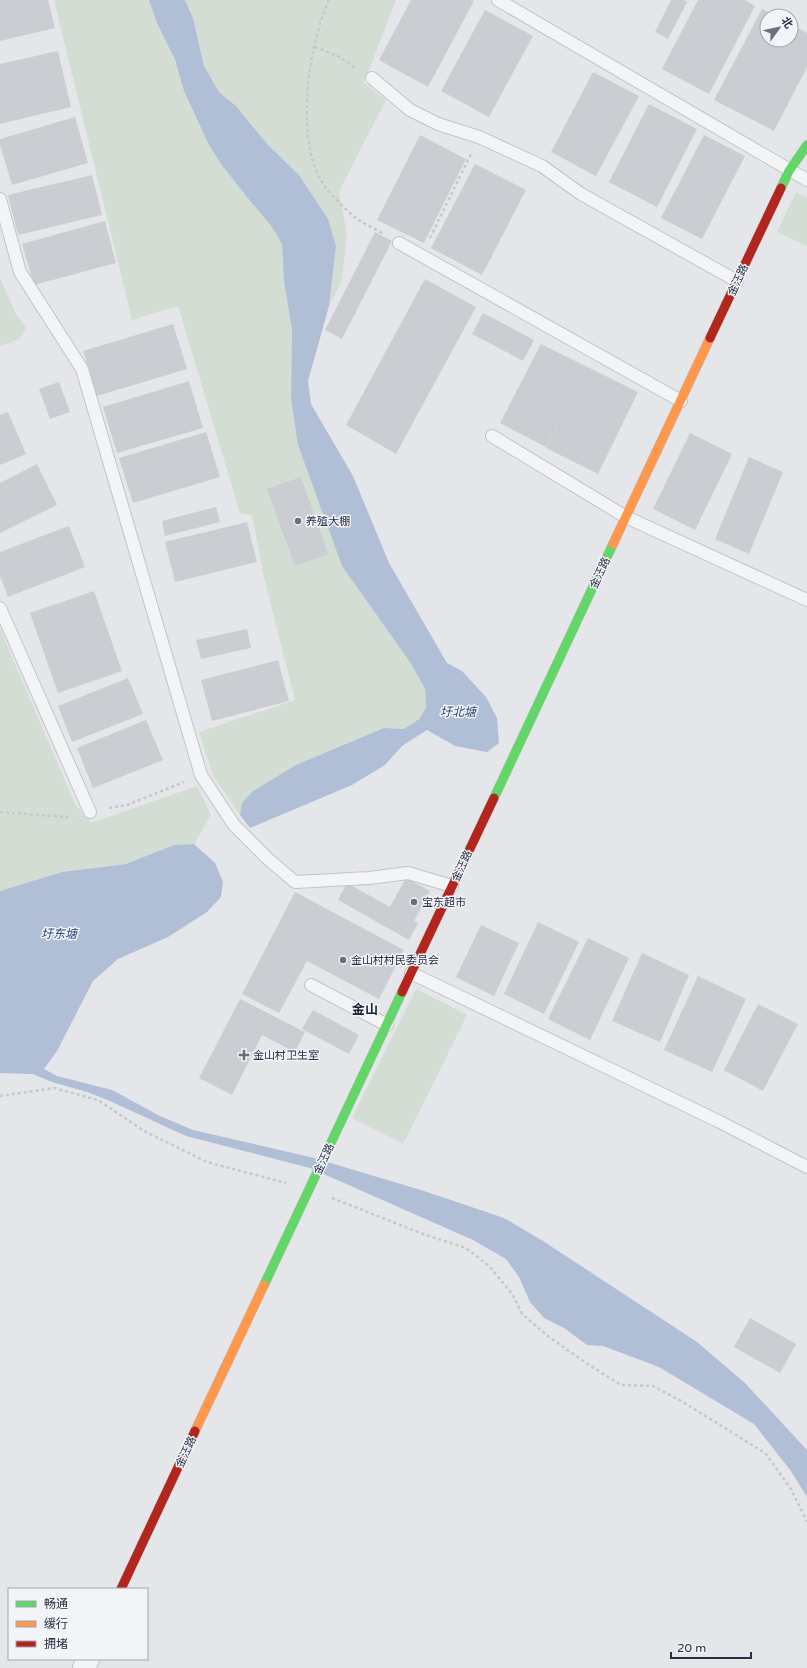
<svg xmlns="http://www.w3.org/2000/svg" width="807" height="1668" viewBox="0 0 807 1668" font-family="'Varela Round','Noto Sans SC',sans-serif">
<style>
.green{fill:#d3ddd4}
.water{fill:#b0bfd6}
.building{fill:#cbcdd2}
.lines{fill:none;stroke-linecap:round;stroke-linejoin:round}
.lane-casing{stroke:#c1c3c8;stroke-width:14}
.street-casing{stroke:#c1c3c8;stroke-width:24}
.fast-casing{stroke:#c1c3c8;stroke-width:10}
.slow-casing{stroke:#c1c3c8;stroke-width:10}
.jam-casing{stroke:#c1c3c8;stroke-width:10}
.path{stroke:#c5c7cc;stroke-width:2.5;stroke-dasharray:3 3;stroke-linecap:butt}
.lane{stroke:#f3f4f6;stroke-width:12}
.street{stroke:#f3f4f6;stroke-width:22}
.fast{stroke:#63d668;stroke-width:9}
.slow{stroke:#ff974d;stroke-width:9}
.jam{stroke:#b3261e;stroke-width:9}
.poi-dot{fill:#6a6f7f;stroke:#f2f4f8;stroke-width:1.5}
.labels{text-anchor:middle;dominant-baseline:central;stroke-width:3;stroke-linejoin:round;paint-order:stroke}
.street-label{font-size:11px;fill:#282f45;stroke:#f2f4f8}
.poi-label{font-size:11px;fill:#282f45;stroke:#f2f4f8;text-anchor:start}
.water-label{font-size:12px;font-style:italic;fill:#2e497d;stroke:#f2f4f8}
.quarter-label{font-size:13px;font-weight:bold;fill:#1a2136;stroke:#f2f4f8}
</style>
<rect width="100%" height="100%" fill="#e4e6ea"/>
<!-- green -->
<g class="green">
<polygon points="54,0 149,0 177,67 184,91 208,143 221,164 246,196 272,227 282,244 284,281 292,330 291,399 342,566 412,665 425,689 426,708 419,719 404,729 384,728 242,803 240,815 213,775 199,732 295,700 263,573 252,515 240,513 178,306 132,320"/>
<polygon points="185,0 396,0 364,83 386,100 339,191 347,234 342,280 329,306 336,246 299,175 268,145 236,106 219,92 204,66 193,18"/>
<polygon points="796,192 807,198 807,246 777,232"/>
<polygon points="0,278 16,314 26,328 20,339 0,346"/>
<polygon points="0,629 75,804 91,823 197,786 211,815 194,844 174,845 126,864 62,872 0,891"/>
<polygon points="416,989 467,1015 403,1144 352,1118"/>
</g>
<!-- water -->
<g class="water">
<polygon points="149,0 185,0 193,18 204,66 219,92 236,106 268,145 299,175 328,219 336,246 329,306 308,381 311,404 353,476 389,563 447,663 462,671 486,697 497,718 499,743 487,752 455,746 427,730 402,746 385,765 352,785 250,828 240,815 242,803 253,791 296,765 384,728 404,729 419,719 426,708 425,689 412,665 342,566 298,445 291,399 292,330 284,281 282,244 272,227 246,196 221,164 208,143 184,91 175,60 157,23"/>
<polygon points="194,844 215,863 223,882 221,897 207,912 168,937 118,959 93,981 57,1051 44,1069 57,1076 112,1090 160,1116 193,1130 314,1158 424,1191 504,1218 543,1241 697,1342 745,1383 807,1450 807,1497 791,1471 754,1424 659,1367 603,1346 587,1345 564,1328 544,1318 530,1302 519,1277 506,1259 473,1240 310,1168 186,1136 110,1101 87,1092 52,1082 33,1074 0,1073 0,891 62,872 126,864 174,845"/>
</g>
<!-- building -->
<g class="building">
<polygon points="0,0 48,0 55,28 0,41"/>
<polygon points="411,0 471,0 474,1 428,87 379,60"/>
<polygon points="671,0 683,0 687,2 668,39 655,32"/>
<polygon points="698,0 745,0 755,6 709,94 662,69"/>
<polygon points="762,9 776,16 767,16 767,40 791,40 791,24 807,33 807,67 774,131 714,100"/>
<polygon points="485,10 533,36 489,117 441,91"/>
<polygon points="58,51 71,107 0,124 0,64"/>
<polygon points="593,72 639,96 596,176 551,152"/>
<polygon points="649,104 697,129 657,207 609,182"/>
<polygon points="75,117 88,163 12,185 0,145 0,139"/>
<polygon points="420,135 466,159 424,243 377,220"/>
<polygon points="704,135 745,156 702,239 661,218"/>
<polygon points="475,164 526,190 482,275 431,248"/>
<polygon points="92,175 102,215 18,235 8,195"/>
<polygon points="105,221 116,263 34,285 22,244"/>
<polygon points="375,232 392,241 342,339 325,330"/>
<polygon points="425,279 476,307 396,454 346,425"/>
<polygon points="483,313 534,340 523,361 472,334"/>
<polygon points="173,324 187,369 97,396 83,351"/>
<polygon points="541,344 638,392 598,474 546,448 565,409 546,447 500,423"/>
<polygon points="189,381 203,428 117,453 103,407"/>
<polygon points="59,382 70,412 50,419 39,389"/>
<polygon points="8,412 26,454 0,465 0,415"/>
<polygon points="206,432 220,477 133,503 119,458"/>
<polygon points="690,433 732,454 695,530 653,509"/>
<polygon points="749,457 783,472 749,554 715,539"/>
<polygon points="37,464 57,505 0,533 0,483"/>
<polygon points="301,477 328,554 295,566 267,489"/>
<polygon points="216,507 220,522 165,536 162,521"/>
<polygon points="247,522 257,562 175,582 165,542"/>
<polygon points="69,526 85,567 8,597 0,576 0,552"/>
<polygon points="94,591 122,671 58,693 30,613"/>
<polygon points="247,629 251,648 201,659 196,640"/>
<polygon points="278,660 289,701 212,721 201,680"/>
<polygon points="128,678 143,714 72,742 58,706"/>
<polygon points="146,720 163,760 93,788 77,748"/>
<polygon points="406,878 430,891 414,921 418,923 409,940 338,900 347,883 390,907"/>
<polygon points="295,892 404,950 379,999 307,961 279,1013 242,994"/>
<polygon points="538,922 579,942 544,1014 504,994"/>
<polygon points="481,925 519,943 494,996 456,977"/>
<polygon points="588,938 629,958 590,1040 548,1019"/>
<polygon points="642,953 689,975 660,1042 612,1021"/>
<polygon points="698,976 746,999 712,1072 664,1050"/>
<polygon points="240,999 305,1032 295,1052 262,1035 232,1095 199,1078"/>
<polygon points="758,1004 798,1024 763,1091 724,1070"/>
<polygon points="313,1010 359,1035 349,1054 302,1029"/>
<polygon points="750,1318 796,1344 780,1373 734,1347"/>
</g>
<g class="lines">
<defs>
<g id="lane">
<polyline points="498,0 807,180"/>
<polyline points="372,78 410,110 438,124 479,137 542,166 581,194 737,281"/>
<polyline points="0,199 20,272 82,369 201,775 234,825 268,859 295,882 369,878 408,873 452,886"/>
<polyline points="399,243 681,401"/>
<polyline points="492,436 626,517 807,600"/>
<polyline points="0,608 90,812"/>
<polyline points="411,973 720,1122 807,1167"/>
<polyline points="311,985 387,1025"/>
</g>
<polyline id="street" points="84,1668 88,1659"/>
<g id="fast">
<polyline points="781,188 789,171 807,145"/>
<polyline points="494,798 613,544"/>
<polyline points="264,1285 402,992"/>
</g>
<g id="slow">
<polyline points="613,544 710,338"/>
<polyline points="195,1431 264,1285"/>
</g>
<g id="jam">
<polyline points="710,338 781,188"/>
<polyline points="402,992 494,798"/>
<polyline points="121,1589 195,1431"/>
</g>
</defs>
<!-- lane casing -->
<use href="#lane" class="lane-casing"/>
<!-- street casing -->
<use href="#street" class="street-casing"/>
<!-- fast casing -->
<use href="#fast" class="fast-casing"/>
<!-- slow casing -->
<use href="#slow" class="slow-casing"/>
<!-- jam casing -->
<use href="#jam" class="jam-casing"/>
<!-- path -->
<g class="path">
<path d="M329 0C308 46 293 145 326 188 333 197 347 211 356 218 364 224 374 228 382 233"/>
<polyline points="315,47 338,56 356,68"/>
<polyline points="430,238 471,154"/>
<polyline points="109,808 127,805 184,782"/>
<polyline points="0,812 66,817 71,816"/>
<polyline points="0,1096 54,1088 98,1100 144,1131 207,1162 286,1183"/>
<polyline points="332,1198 423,1234 466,1248 489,1266 513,1295 522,1314 549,1337 586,1363 621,1385 653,1386 683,1402 765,1453 791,1489 807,1522"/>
</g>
<!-- lane -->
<use href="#lane" class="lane"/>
<!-- street -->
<use href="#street" class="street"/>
<!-- fast -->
<use href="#fast" class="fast"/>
<!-- slow -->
<use href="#slow" class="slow"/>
<!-- jam -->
<use href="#jam" class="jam"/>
</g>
<!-- markers -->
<g class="poi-dot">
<circle cx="298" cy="521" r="4"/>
<circle cx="414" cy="902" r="4"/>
<circle cx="343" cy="960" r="4"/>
<path d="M242 1049h4v4h4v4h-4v4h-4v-4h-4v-4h4z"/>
</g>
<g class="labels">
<!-- street labels -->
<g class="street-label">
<text transform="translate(738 280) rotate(-65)">金汪路</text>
<text transform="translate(600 573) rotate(-65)">金汪路</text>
<text transform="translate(462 866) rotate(-65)">金汪路</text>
<text transform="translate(324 1159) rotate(-65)">金汪路</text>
<text transform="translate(186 1452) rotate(-65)">金汪路</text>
</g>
<!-- poi labels -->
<g class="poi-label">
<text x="306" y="521">养殖大棚</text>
<text x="422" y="902">宝东超市</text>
<text x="351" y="960">金山村村民委员会</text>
<text x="253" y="1055">金山村卫生室</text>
</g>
<!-- water labels -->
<g class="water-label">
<text x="458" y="712">圩北塘</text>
<text x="59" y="934">圩东塘</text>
</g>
<!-- quarter labels -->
<g class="quarter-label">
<text x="365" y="1010">金山</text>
</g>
</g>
<!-- legend -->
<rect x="8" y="1588" width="140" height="72" fill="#f2f4f8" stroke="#a1a5b0"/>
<rect x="16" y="1601" width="20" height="6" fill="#63d668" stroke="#a1a5b0"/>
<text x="44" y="1608" font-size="12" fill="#282f45">畅通</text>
<rect x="16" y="1621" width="20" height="6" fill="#ff974d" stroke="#a1a5b0"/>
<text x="44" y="1628" font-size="12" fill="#282f45">缓行</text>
<rect x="16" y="1641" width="20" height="6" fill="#b3261e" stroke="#a1a5b0"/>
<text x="44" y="1648" font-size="12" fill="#282f45">拥堵</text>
<!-- north arrow -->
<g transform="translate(779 28) rotate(57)"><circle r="19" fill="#f2f4f8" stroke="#a1a5b0"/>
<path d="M0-3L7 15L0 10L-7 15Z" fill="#6a6f7f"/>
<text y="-6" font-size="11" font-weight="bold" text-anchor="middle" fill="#282f45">北</text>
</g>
<!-- scale -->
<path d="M671 1652v6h80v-6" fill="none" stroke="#282f45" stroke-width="2"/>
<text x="677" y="1652" font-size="12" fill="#282f45" stroke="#f2f4f8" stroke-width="3" paint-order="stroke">20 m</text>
</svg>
